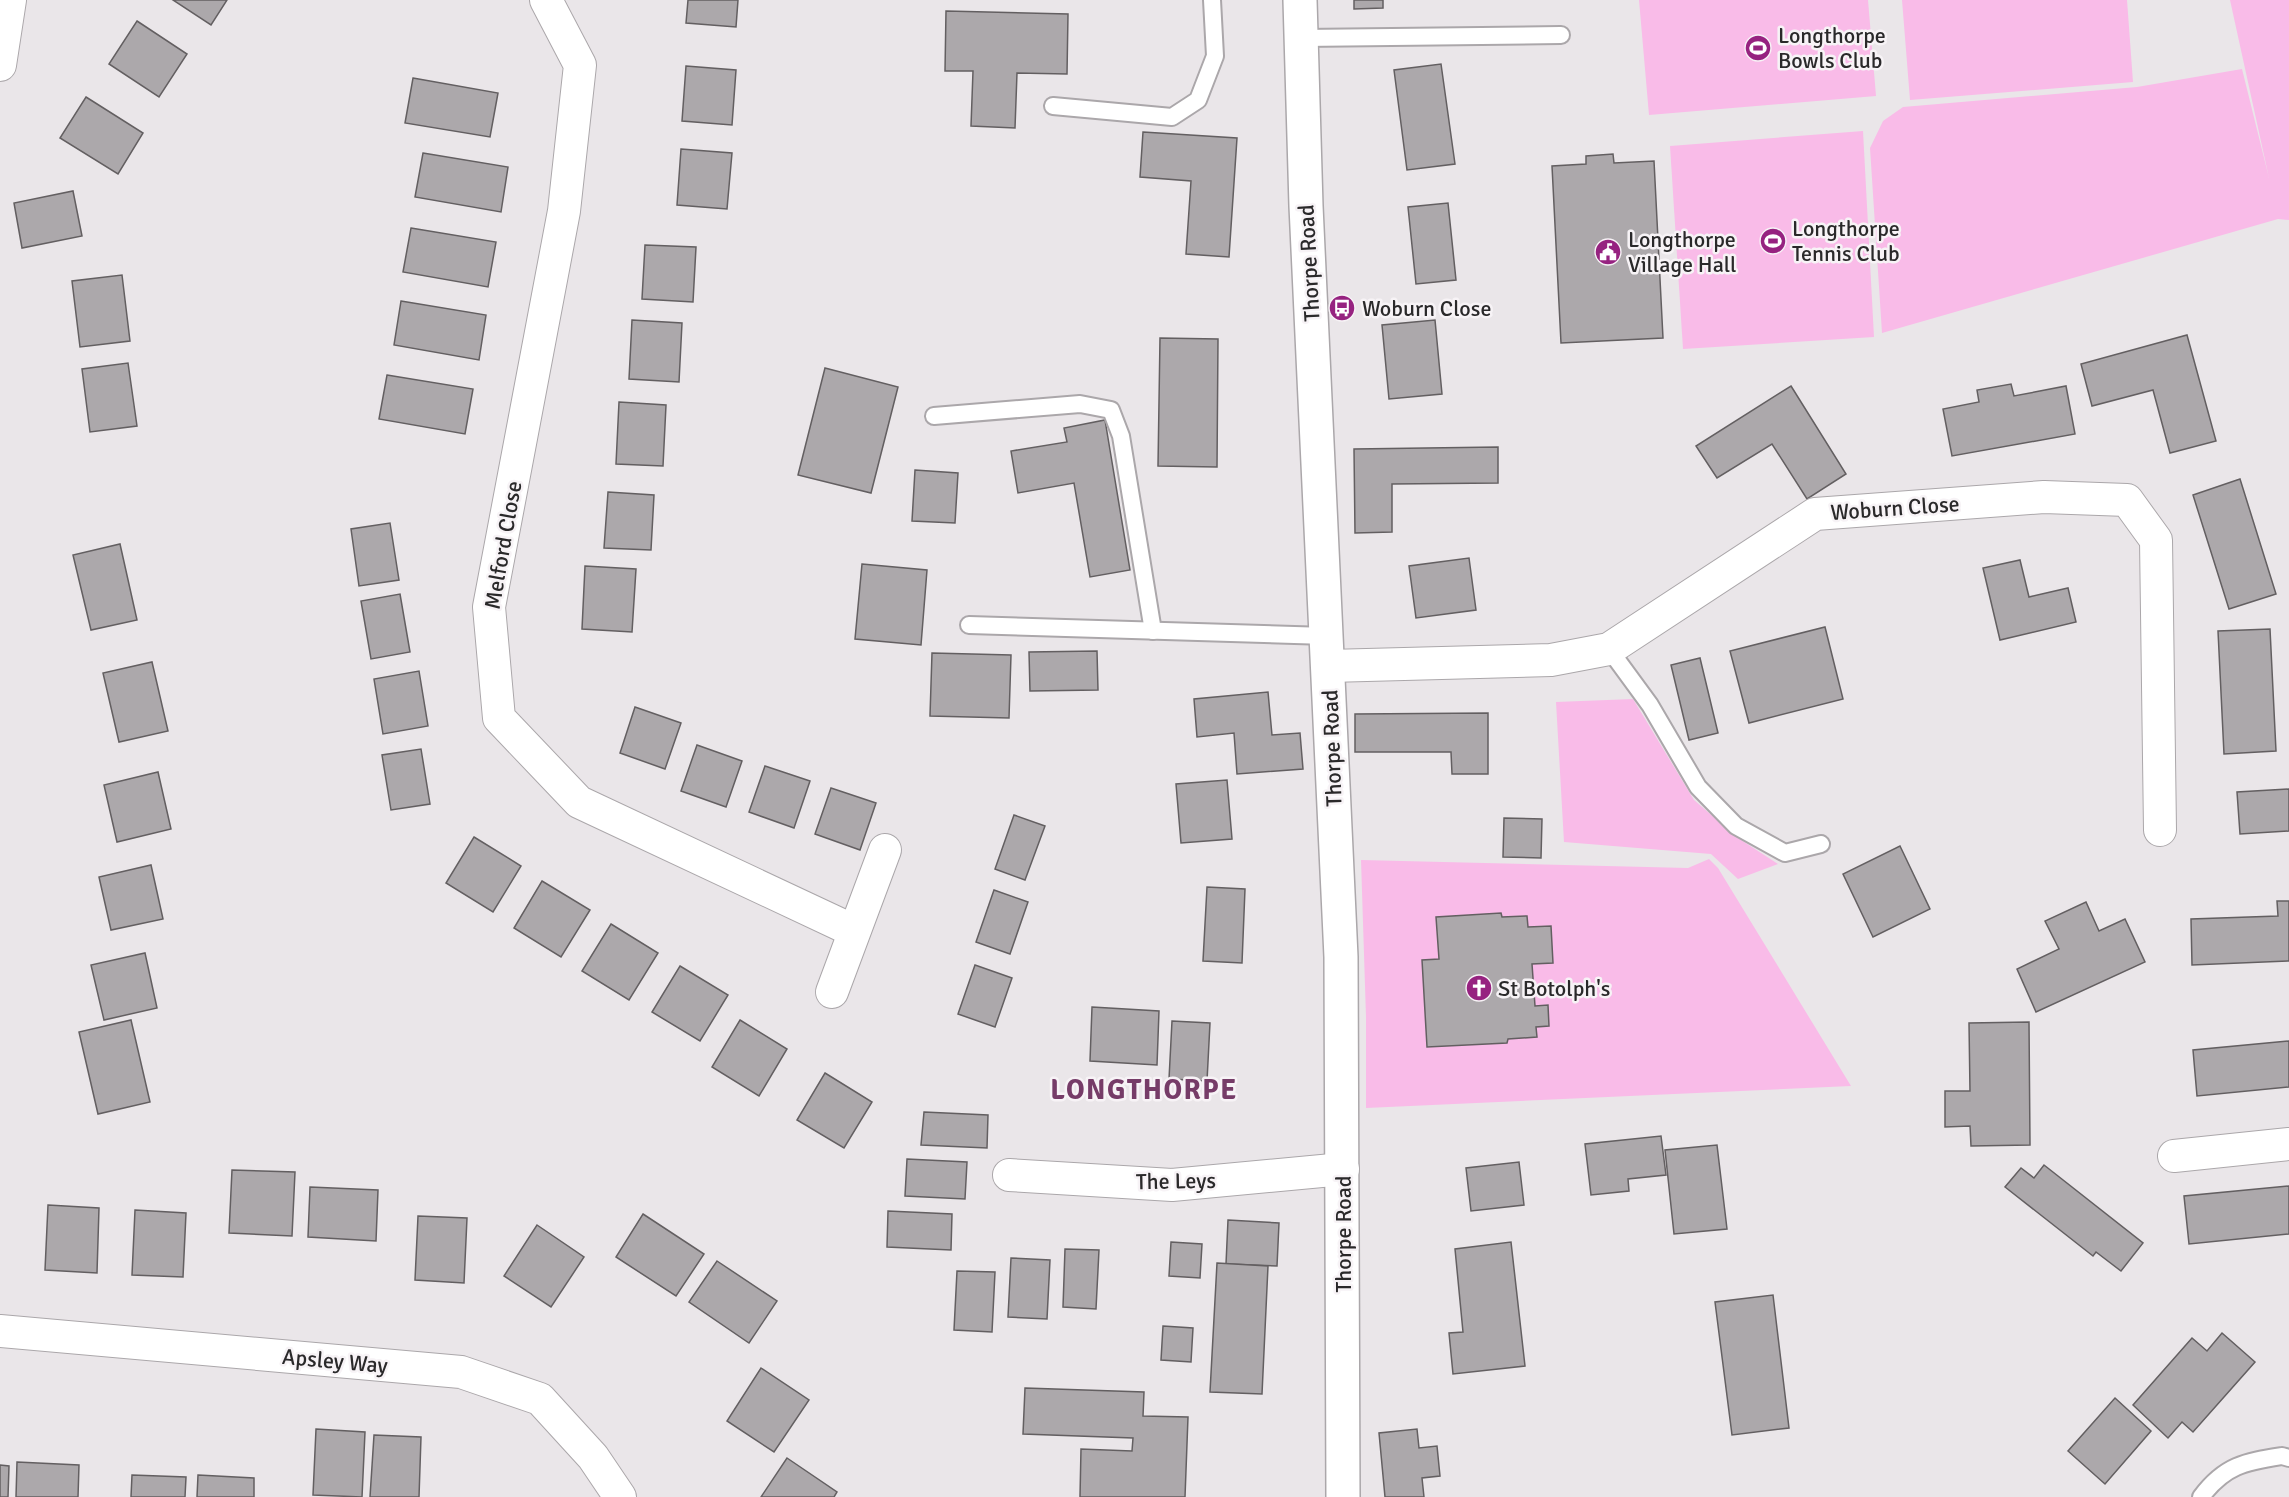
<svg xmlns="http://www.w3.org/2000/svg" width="2289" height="1497" viewBox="0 0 2289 1497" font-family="Signika,sans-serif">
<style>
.green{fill:#f9bbe8}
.building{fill:#aca8ab;stroke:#635f61;stroke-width:1.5}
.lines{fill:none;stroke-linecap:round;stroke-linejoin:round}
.lane-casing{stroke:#aba7aa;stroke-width:20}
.street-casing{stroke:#aba7aa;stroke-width:34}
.secondary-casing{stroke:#aba7aa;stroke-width:36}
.lane{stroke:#fff;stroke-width:16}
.street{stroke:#fff;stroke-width:32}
.secondary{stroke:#fff;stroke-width:33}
.labels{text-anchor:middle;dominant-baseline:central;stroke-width:5;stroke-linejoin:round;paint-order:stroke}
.poi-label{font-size:22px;fill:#2a292a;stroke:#f7f3f6;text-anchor:start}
.street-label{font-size:22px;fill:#2a292a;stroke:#f7f3f6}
.district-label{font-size:28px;font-weight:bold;letter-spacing:1.5px;fill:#763c68;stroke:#f7f3f6}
</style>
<rect width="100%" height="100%" fill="#eae6e9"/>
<!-- green -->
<g class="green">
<polygon points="1639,0 1868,0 1876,96 1649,115"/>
<polygon points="1902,0 2127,0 2133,82 1910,100"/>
<polygon points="2230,0 2289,0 2289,220 2278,219 1882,333 1870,148 1883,121 1903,107 2137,87 2242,69 2269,178"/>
<polygon points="1863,131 1874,337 1683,349 1670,146"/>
<polygon points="1633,699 1694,800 1738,838 1778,864 1738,879 1711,854 1564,842 1556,702"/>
<polygon points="1709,859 1718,868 1851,1086 1366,1108 1366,1017 1361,860 1688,868"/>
</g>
<!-- building -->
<g class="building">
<polygon points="173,0 227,0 211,25"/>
<polygon points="688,0 738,0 736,27 686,23"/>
<polygon points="1354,0 1383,0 1383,8 1354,9"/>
<polygon points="946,11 1068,14 1067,74 1017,73 1015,128 971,126 973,71 945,71"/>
<polygon points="137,21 187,54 159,97 109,64"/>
<polygon points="1441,64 1455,164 1407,170 1394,70"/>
<polygon points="686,66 736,70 732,125 682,121"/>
<polygon points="413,78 498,93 490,137 405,123"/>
<polygon points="86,97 143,133 118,174 60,138"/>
<polygon points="1143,132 1237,138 1229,257 1186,254 1191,181 1140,177"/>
<polygon points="681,149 732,153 727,209 677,205"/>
<polygon points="423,153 508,167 501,212 415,197"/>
<polygon points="1613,154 1614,163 1654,161 1663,338 1561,343 1552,166 1586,164 1586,156"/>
<polygon points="73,191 82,236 22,248 14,203"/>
<polygon points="1448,203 1456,280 1416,284 1408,207"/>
<polygon points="411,228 496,242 488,287 403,272"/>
<polygon points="645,245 696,247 693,302 642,299"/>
<polygon points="122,275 130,341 80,347 72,281"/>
<polygon points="401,301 486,315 479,360 394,345"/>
<polygon points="632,320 682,323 679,382 629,379"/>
<polygon points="1435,320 1442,394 1389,399 1382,325"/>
<polygon points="2187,335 2216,441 2170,453 2153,390 2092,406 2081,364"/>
<polygon points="1160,338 1218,339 1217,467 1158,466"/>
<polygon points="128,363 137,426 90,432 82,369"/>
<polygon points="825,368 898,387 871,493 798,475"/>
<polygon points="387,375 473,389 465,434 379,419"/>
<polygon points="2011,384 2014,396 2066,386 2075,434 1952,456 1943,409 1979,402 1977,390"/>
<polygon points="1791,386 1846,474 1807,499 1772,444 1717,478 1696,446"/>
<polygon points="619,402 666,405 663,466 616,464"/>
<polygon points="1105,420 1130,570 1090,577 1074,483 1018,493 1011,451 1067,442 1064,428"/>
<polygon points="1498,447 1498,483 1392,484 1392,532 1355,533 1354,449"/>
<polygon points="915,470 958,473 955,523 912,521"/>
<polygon points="2240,479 2276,594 2229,609 2193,495"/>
<polygon points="608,492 654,495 651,550 604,548"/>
<polygon points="390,523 399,580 359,586 351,529"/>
<polygon points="120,544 137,620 91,630 73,555"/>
<polygon points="1469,558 1476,610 1416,618 1409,566"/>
<polygon points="2020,560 2029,597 2068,588 2076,622 2000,640 1983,568"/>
<polygon points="862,564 927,570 921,645 855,639"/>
<polygon points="585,566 636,569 632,632 582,629"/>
<polygon points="400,594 410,652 371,659 361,601"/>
<polygon points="1825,627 1843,699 1749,723 1730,651"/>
<polygon points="2270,629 2276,751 2224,754 2218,631"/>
<polygon points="1097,651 1098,690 1030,691 1029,652"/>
<polygon points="932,653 1011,655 1009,718 930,716"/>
<polygon points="1700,658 1718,733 1689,740 1671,665"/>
<polygon points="152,662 168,731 119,742 103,673"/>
<polygon points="419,671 428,726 383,734 374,679"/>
<polygon points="1268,692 1272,735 1300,733 1303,769 1237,774 1234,733 1197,737 1194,699"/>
<polygon points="635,707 681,723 665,769 620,753"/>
<polygon points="1488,713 1488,774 1452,774 1451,752 1355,752 1355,714"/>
<polygon points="697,745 742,761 726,807 681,791"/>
<polygon points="421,749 430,804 391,810 382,755"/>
<polygon points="765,766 810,781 794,828 749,812"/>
<polygon points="158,772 171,829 117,842 104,785"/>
<polygon points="1227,780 1232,839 1181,843 1176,784"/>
<polygon points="831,788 876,803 860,850 815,834"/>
<polygon points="2289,789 2289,831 2240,834 2237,792"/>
<polygon points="1014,815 1045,826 1025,880 995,869"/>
<polygon points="1504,818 1542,819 1541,858 1503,857"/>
<polygon points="474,837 521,866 493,912 446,883"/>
<polygon points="1900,846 1930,909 1873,937 1843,874"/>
<polygon points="151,865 163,919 111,930 99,877"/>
<polygon points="542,881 590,910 561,957 514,928"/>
<polygon points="1207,887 1245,889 1242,963 1203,961"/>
<polygon points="994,890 1028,902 1010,954 976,942"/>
<polygon points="2277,901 2289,901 2289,961 2192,965 2191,919 2278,916"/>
<polygon points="2086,902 2099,931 2125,919 2145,962 2036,1012 2017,969 2059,949 2045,921"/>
<polygon points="1501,913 1502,917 1527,916 1528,927 1551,926 1553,963 1532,964 1535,1006 1548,1005 1549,1026 1536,1027 1537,1037 1508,1039 1507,1043 1427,1047 1422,960 1439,959 1436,917"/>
<polygon points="611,924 658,953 629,1000 582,971"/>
<polygon points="145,953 157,1008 104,1020 91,965"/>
<polygon points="975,965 1012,978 995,1027 958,1014"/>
<polygon points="680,966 728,995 700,1041 652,1012"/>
<polygon points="1092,1007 1159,1011 1157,1065 1090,1061"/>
<polygon points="131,1020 150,1102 98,1114 79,1032"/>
<polygon points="740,1020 787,1049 759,1096 712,1067"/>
<polygon points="1172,1021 1210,1023 1207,1081 1169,1079"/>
<polygon points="2029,1022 2030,1145 1971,1146 1970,1126 1945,1127 1945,1091 1970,1091 1969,1023"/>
<polygon points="2289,1041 2289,1087 2197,1096 2193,1050"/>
<polygon points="825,1073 872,1102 844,1148 797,1120"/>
<polygon points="924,1112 988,1115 987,1148 921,1145"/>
<polygon points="1661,1136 1666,1175 1628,1179 1629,1191 1591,1195 1585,1144"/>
<polygon points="1717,1145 1727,1229 1674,1234 1665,1150"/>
<polygon points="907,1159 967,1162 965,1199 905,1196"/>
<polygon points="1519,1162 1524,1205 1471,1211 1466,1168"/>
<polygon points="2044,1165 2143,1243 2121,1271 2096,1252 2093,1256 2005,1187 2021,1168 2034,1178"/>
<polygon points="232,1170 295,1172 292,1236 229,1233"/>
<polygon points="2289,1186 2289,1234 2189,1244 2184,1196"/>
<polygon points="310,1187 378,1190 376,1241 308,1237"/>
<polygon points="48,1205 99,1208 97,1273 45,1270"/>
<polygon points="135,1210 186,1213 183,1277 132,1275"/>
<polygon points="888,1211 952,1214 951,1250 887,1247"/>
<polygon points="643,1214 704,1254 676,1296 616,1257"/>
<polygon points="418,1216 467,1218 464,1283 415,1280"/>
<polygon points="1228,1220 1279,1223 1277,1266 1226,1264"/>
<polygon points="537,1225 584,1257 551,1307 504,1276"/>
<polygon points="1171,1242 1202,1244 1200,1278 1169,1276"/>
<polygon points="1511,1242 1525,1366 1453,1374 1449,1333 1463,1332 1455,1249"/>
<polygon points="1065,1249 1099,1250 1096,1309 1063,1307"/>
<polygon points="1011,1258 1050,1260 1047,1319 1008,1317"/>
<polygon points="717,1261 777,1301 749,1343 689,1302"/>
<polygon points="1217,1263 1268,1266 1262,1394 1210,1392"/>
<polygon points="957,1271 995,1272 992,1332 954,1330"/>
<polygon points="1773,1295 1789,1428 1732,1435 1715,1302"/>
<polygon points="1163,1326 1193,1328 1191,1362 1161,1360"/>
<polygon points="2222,1333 2255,1362 2193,1432 2182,1422 2168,1438 2133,1405 2192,1338 2207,1351"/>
<polygon points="761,1368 809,1400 774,1452 727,1421"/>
<polygon points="1025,1388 1144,1392 1143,1416 1188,1417 1185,1497 1080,1497 1081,1449 1132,1451 1133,1438 1023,1434"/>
<polygon points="2115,1398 2151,1431 2105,1484 2068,1451"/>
<polygon points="316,1429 365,1432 362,1497 313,1495"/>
<polygon points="1417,1429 1419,1448 1437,1446 1440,1476 1422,1478 1424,1497 1385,1497 1379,1433"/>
<polygon points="374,1435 421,1437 419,1497 370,1497"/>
<polygon points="787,1458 837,1492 834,1497 761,1497"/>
<polygon points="17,1462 79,1465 78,1497 16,1497"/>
<polygon points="0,1465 9,1466 8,1497 0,1497"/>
<polygon points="132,1475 186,1477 185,1497 131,1497"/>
<polygon points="198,1475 254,1478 254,1497 197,1497"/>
</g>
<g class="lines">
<defs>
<g id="lane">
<polyline points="1302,38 1561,35"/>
<polyline points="1053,106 1172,117 1198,100 1215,56 1212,0"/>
<polyline points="934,416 1080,404 1111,410 1121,436 1153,631"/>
<polyline points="969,625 1327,636"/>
<polyline points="1609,649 1650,705 1698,787 1736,826 1785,853 1821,844"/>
<path d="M2201 1497C2225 1465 2245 1462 2282 1456L2289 1458"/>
</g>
<g id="street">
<polyline points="546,0 580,65 564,211 489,607 499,718 579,802 854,931"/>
<polyline points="0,65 10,0"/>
<polyline points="1329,666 1551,660 1609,649 1815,514 2044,497 2127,500 2156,540 2160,830"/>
<polyline points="832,992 885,850"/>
<polyline points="2174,1156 2289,1144"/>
<polyline points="1009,1175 1172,1185 1343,1169"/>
<polyline points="0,1331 461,1372 540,1399 593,1457 620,1497"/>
</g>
<polyline id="secondary" points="1300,0 1306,206 1341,957 1343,1497"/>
</defs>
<!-- lane casing -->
<use href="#lane" class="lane-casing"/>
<!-- street casing -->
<use href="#street" class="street-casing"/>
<!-- secondary casing -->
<use href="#secondary" class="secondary-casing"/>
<!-- lane -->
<use href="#lane" class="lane"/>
<!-- street -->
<use href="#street" class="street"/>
<!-- secondary -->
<use href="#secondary" class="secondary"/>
</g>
<!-- icons -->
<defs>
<symbol id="stadium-disc" viewBox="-11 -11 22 22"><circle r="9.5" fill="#962280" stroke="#f7f3f6"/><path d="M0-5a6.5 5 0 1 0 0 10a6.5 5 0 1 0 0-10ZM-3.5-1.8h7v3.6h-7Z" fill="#fff"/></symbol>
<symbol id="civic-disc" viewBox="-11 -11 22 22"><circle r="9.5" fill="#962280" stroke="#f7f3f6"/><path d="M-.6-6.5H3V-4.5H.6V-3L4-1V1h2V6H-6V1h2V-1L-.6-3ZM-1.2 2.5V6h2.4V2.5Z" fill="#fff"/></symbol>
<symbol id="bus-disc" viewBox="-11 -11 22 22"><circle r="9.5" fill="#962280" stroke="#f7f3f6"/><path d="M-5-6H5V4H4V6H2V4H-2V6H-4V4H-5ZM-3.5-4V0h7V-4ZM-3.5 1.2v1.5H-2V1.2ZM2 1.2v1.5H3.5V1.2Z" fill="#fff"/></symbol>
<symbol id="church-disc" viewBox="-11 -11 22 22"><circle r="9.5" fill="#962280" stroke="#f7f3f6"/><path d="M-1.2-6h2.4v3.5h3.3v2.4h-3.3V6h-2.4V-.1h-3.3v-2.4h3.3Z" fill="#fff"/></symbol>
</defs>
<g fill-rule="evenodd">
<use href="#stadium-disc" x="1743" y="33" width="30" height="30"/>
<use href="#stadium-disc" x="1758" y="226" width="30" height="30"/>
<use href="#civic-disc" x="1593" y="237" width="30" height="30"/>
<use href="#bus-disc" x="1327" y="293" width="30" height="30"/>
<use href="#church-disc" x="1464" y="973" width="30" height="30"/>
</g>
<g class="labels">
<!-- poi labels -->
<g class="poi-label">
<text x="1778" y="35">Longthorpe<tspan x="1778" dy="25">Bowls Club</tspan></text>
<text x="1792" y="228">Longthorpe<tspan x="1792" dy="25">Tennis Club</tspan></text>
<text x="1628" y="239">Longthorpe<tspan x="1628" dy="25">Village Hall</tspan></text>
<text x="1362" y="308">Woburn Close</text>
<text x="1498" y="988">St Botolph's</text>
</g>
<!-- street labels -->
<g class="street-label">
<text transform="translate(1309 263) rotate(-93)">Thorpe Road</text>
<text transform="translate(1895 508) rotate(-4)">Woburn Close</text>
<text transform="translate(503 545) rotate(-80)">Melford Close</text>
<text transform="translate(1332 748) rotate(-92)">Thorpe Road</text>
<text transform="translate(1176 1181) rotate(-1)">The Leys</text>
<text transform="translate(1343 1234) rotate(-90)">Thorpe Road</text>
<text transform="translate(335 1361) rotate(5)">Apsley Way</text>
</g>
<!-- district labels -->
<g class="district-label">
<text x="1144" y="1090">LONGTHORPE</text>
</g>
</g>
</svg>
